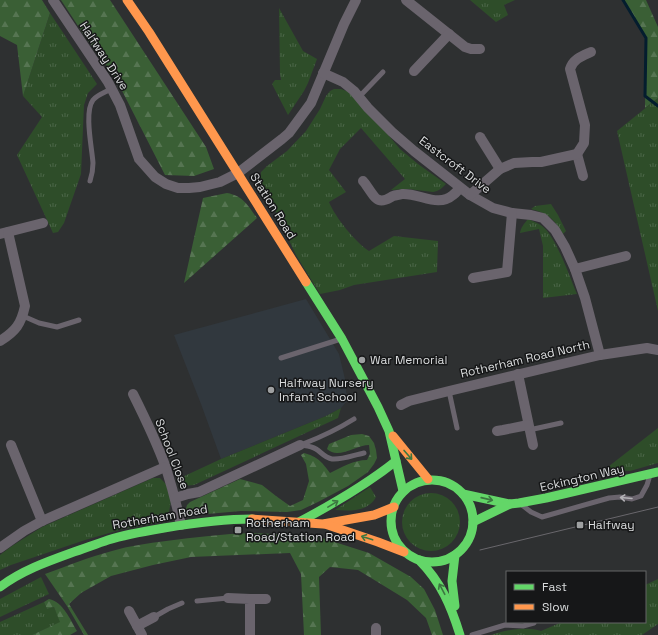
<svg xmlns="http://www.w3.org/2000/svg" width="658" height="635" viewBox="0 0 658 635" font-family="'Space Grotesk',sans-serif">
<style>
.built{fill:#31383e}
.grass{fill:url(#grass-tufts)}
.forest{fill:url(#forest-firs)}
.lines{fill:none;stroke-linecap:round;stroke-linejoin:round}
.stream{stroke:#041d2e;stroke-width:3}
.lane{stroke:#6a646d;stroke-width:5}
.street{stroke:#6a646d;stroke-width:10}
.fast{stroke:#63d668;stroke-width:9}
.slow{stroke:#ff974d;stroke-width:9}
.tram{stroke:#69676c;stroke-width:1}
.oneway{stroke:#3c7640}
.oneway2{stroke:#b3b2b6}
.poi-dot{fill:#9ea0a1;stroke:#161718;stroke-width:1.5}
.labels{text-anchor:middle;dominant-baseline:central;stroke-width:3;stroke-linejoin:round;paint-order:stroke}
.street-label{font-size:12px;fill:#dadcdd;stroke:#161718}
.poi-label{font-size:12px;fill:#dadcdd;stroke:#161718;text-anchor:start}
</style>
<defs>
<pattern id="grass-tufts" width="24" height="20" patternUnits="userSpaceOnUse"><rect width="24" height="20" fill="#2e4d29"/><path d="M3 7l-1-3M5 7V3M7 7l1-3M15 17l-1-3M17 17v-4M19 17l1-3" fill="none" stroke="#4c6648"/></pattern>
<pattern id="forest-firs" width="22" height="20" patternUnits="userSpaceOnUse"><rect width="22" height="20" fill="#3a5f35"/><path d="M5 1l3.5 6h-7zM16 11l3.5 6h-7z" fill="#567552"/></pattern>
</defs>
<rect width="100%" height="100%" fill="#2e3031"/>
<!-- built -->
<polygon class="built" points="306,299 339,354 345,379 347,401 341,408 326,416 221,459 201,404 174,335"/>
<!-- grass -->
<g class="grass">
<polygon points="470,0 515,0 504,5 508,15 496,22"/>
<polygon points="279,8 303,51 317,59 308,83 304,91 288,115 272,84 275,80 281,80 280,74"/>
<polygon points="50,13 97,84 88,93 84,105 81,174 64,223 58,232 53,233 17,155 42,117 23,96"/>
<path d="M334 89H341L349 92 373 117 400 149 418 164 446 184C441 189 439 191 433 192L408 189 391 190 405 179 361 128 340 149 329 170 346 192 329 202C335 217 356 243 369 251L394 236 438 241 437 272 354 285 340 290 320 294 296 255 272 204 260 182 261 172 267 166 287 151 306 131 320 109 326 96 330 91Z"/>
<polygon points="658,98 658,311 617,131"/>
<path d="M551 204 558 215 566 231 563 234C553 218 549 214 531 209L535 206Z"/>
<path d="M528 219C533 221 538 223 542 226 556 236 570 278 577 294L543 298V246L539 229 520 233C521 227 524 224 528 219Z"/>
<path d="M341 408 338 418 194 485C186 486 184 486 178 479L221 459 326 416Z"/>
<polygon points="658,428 658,463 630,471 604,470"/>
<polygon points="153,478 160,478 166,484 171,501 169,512 162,522 123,529 85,540 11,565 0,570 0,555 12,546 42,527"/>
<path d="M370 487 376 497C368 512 350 511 335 510Z"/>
<circle cx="431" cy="522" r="29"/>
<polygon points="41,577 49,594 0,617 0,599"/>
<path d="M658 579V624L642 635H491C505 630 527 626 541 631L562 622H645V585Z"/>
<polygon points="44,602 47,609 54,607 61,622 32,635 0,635 0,622"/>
</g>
<!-- forest -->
<g class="forest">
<polygon points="0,0 42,0 50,13 23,96 17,45 0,36"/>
<polygon points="61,0 110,0 206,147 214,169 194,176 165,175 115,77 86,38"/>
<polygon points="623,0 646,0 658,27 658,98 645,108 646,38"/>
<path d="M227 193C244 196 248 206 257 218L184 283 203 198Z"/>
<path d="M362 434 369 436 374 443 376 450 377 458 374 464 368 472 348 486 318 502 301 510 287 512 241 511 196 515 189 514 186 509 187 505 190 502 240 479 262 485 276 496 290 506 303 500 309 481 306 464 301 455 304 453C318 457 321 461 330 473 342 467 354 460 367 460L370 454 369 445C356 445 338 460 327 449L329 444 351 435Z"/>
<path d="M252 533 292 535 319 537 369 553 411 577 424 589 435 610 443 635H432L426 618 407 600 358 570 330 567 319 577 321 635H304L301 574 290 553 191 557 153 565 111 576 81 593 69 604 88 635H84L67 606 45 574C67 566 89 557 112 551 129 546 148 543 166 541 195 537 223 534 252 533Z"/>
<path d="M49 599C63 602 70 619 77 631L70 635H32L60 622 54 607 47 609 44 602Z"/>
</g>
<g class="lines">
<!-- stream -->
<polyline class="stream" points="623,0 646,38 645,96 658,106"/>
<!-- lane -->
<g class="lane">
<polyline points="359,97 383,72"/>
<path d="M90 181C92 175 93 169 93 163 92 148 84 112 93 100 97 95 106 92 111 89"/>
<polyline points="23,316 39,323 57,327 79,320"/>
<polyline points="281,358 341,339"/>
<polyline points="449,391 457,428"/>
<polyline points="529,430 561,423"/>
<path d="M303 444C321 437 338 429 354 419"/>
<path d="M300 445C306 446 311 446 316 449 321 452 325 458 332 459 342 460 354 455 364 453"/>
<polyline points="522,505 531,512 542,517 609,498 620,497 632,499 641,496 647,485 650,475"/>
<polyline points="197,601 228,598"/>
<polyline points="154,617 168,609 182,603"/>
<polyline points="472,635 505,625 523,626 534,623"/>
</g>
<!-- street -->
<g class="street">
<polyline points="53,0 108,82 120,105 139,159 155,177 166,184 178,188 189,188 200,187 220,182 238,173 282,139 289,133 311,103 344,24 356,0"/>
<polyline points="406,0 465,47 471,49 480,49"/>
<polyline points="414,71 449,34"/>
<polyline points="323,73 343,82 354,91 368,108 392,132 414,151 470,195 493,208 512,213 531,215 543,218 555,230 565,247 575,269 585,298 600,355"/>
<polyline points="480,137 500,169"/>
<path d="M577 154 584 143 585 125 570 69C573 59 582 56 591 52"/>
<polyline points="577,154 583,176"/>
<path d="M363 181C367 185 374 199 379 200 384 202 389 198 393 196 396 195 400 195 402 194 420 193 438 208 453 195 456 193 458 190 460 188"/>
<polyline points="470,195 500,169 514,163 532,162 541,162 577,154"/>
<polyline points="0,234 43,223"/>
<polyline points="575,269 626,256"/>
<polyline points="473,278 507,272 512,213"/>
<path d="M0 341C16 331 21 324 25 306L8 232"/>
<polyline points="518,374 533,445"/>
<path d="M133 394C145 418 157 443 166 468 172 487 177 506 181 525"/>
<polyline points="401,405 409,401 449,391 600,355 647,348 658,350"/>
<polyline points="497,431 503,430 528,425"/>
<polyline points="11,445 42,521"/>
<polyline points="175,498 188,494 199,492 300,445"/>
<polyline points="0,548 24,531 42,521 165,467"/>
<polyline points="228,598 250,599 250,635"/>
<polyline points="250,599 266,599"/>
<polyline points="129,611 142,635"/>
<polyline points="137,626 154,617"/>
<polyline points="376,635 376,628"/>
</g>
<!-- fast -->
<g class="fast">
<polyline points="306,282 342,339 378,407 389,431 403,491"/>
<circle cx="432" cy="521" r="41"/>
<polyline points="463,494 510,504 519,503 546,498 658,472"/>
<path d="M299 522C333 504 366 485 396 461"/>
<polyline points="473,522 510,504"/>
<polyline points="455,555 452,581 455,606"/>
<path d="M419 560C441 582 451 606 460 635"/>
<path d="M0 587C21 571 46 562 71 553 83 549 96 544 108 540 127 534 146 531 164 528 194 523 222 519 252 519"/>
</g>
<!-- slow -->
<g class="slow">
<polyline points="127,0 149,32 306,282"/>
<polyline points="393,436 428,479"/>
<polyline points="252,519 323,524 374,515 394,507"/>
<polyline points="325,524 378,542 404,552"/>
</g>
<!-- tram -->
<polyline class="tram" points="480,550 658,507"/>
</g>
<!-- one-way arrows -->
<defs><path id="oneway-shaft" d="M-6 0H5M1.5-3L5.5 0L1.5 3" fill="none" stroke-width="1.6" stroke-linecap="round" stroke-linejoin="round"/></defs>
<g class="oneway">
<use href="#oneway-shaft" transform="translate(408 455) rotate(49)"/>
<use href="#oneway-shaft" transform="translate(487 499) rotate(13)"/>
<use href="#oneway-shaft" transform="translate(333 504) rotate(-31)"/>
<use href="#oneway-shaft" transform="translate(367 538) rotate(-162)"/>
<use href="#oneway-shaft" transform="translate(442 589) rotate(-118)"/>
</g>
<use class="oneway2" href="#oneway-shaft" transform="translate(626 498) rotate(-175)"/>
<!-- markers -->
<g class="poi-dot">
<circle cx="362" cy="360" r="4"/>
<circle cx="271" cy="390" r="4"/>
<rect x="576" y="521" width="8" height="8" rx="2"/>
<rect x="234" y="526" width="8" height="8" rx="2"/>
</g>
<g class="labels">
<!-- street labels -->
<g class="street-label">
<text transform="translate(104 56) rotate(57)">Halfway Drive</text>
<text transform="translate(455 165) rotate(37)">Eastcroft Drive</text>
<text transform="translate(273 206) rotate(58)">Station Road</text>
<text transform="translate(525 359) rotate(-13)">Rotherham Road North</text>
<text transform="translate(172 454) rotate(69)">School Close</text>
<text transform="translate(582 478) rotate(-13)">Eckington Way</text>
<text transform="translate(160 517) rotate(-10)">Rotherham Road</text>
</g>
<!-- poi labels -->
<g class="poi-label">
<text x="370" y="360">War Memorial</text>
<text x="279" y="383">Halfway Nursery<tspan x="279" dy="14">Infant School</tspan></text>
<text x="246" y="523">Rotherham<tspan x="246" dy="14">Road/Station Road</tspan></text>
<text x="588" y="525">Halfway</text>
</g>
</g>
<!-- legend -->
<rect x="506" y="571" width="140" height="52" fill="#161718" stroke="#646667"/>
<rect x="514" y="584" width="20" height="6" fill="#63d668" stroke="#646667"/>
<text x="542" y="591" font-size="12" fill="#dadcdd">Fast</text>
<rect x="514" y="604" width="20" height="6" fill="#ff974d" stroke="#646667"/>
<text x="542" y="611" font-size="12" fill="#dadcdd">Slow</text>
</svg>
